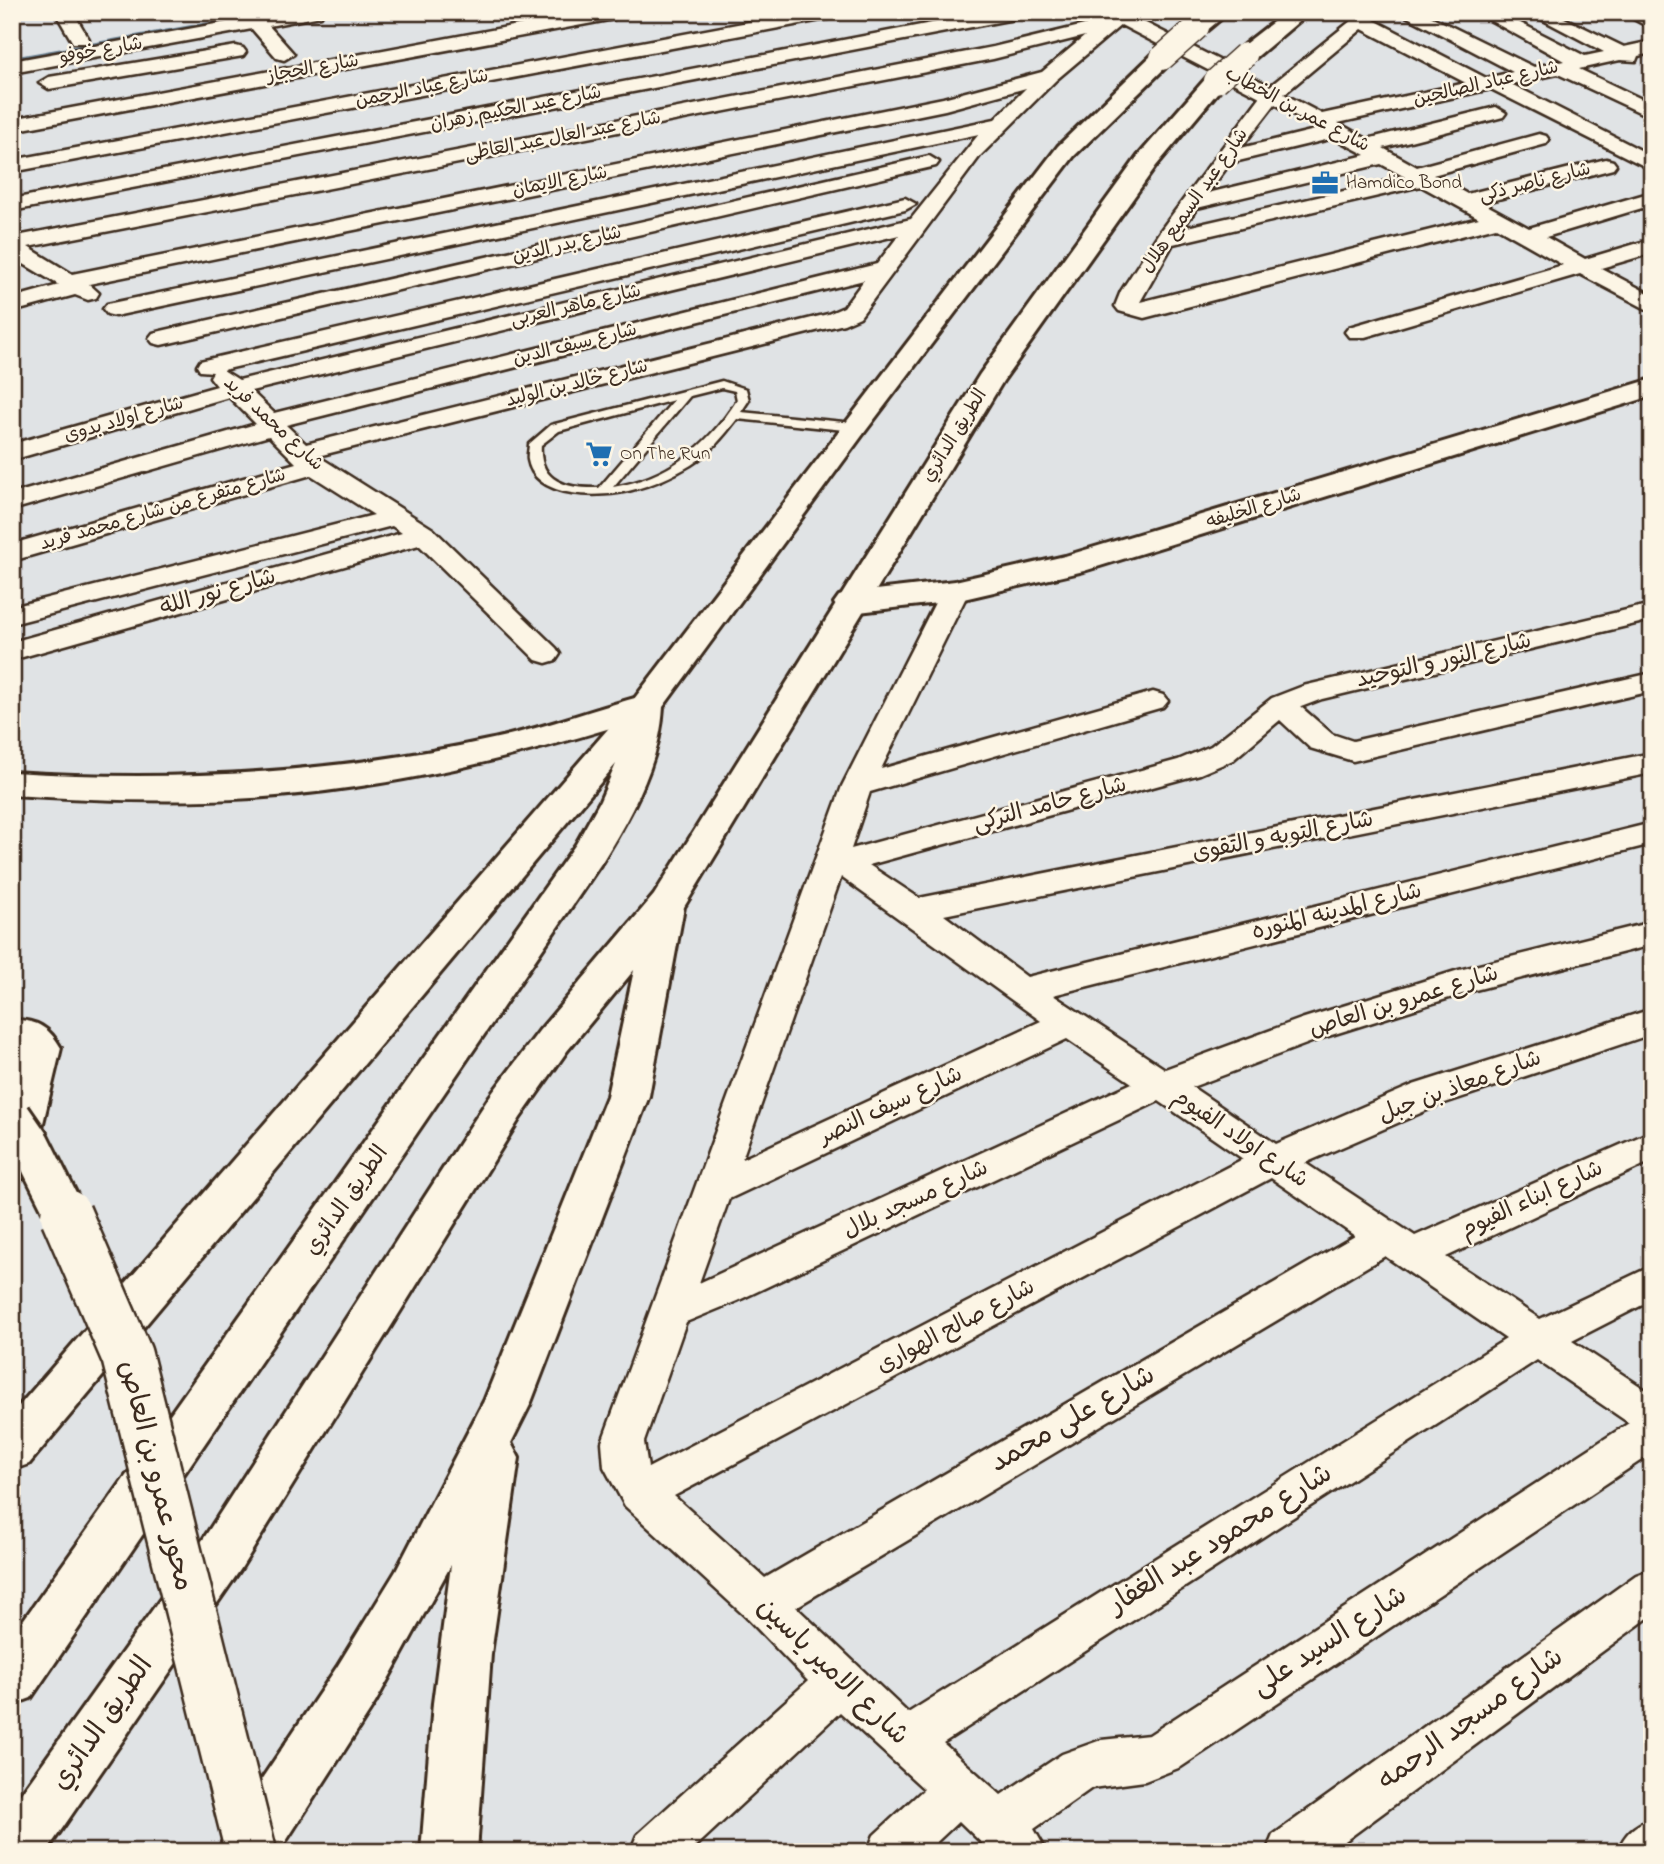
<svg xmlns="http://www.w3.org/2000/svg" width="1664" height="1864" viewBox="0 0 1664 1864" font-family="'Indie Flower','Playpen Sans Arabic',sans-serif">
<style>
.lines{fill:none;stroke-linecap:round;stroke-linejoin:round}
.stream{fill:#6c8598;fill-rule:evenodd}
.lane-casing{stroke:#3b2a1e;stroke-width:5}
.street-casing{stroke:#3b2a1e;stroke-width:5}
.secondary-casing{stroke:#3b2a1e;stroke-width:6}
.highway-casing{stroke:#3b2a1e;stroke-width:6}
.lane{fill:#fcf5e5;fill-rule:evenodd}
.street{fill:#fcf5e5;fill-rule:evenodd}
.secondary{fill:#fcf5e5;fill-rule:evenodd}
.highway{fill:#fcf5e5;fill-rule:evenodd}
.primary-bridge-far1-casing{stroke:#3b2a1e;stroke-width:44;stroke-linecap:butt}
.primary-bridge-casing{stroke:#3b2a1e;stroke-width:55;stroke-linecap:butt}
.highway-bridge-casing{stroke:#3b2a1e;stroke-width:27;stroke-linecap:butt}
.primary-bridge-far1{stroke:#fcf5e5;stroke-width:38}
.primary-bridge{stroke:#fcf5e5;stroke-width:50}
.highway-bridge{stroke:#fcf5e5;stroke-width:24}
.labels{text-anchor:middle;dominant-baseline:central;stroke-width:5;stroke-linejoin:round;paint-order:stroke}
.far-street-label{font-size:19px;fill:#3b2a1e;stroke:#fcf5e5}
.far-poi-label{font-size:19px;fill:#3b2a1e;stroke:#fcf5e5;text-anchor:start}
.street-label{font-size:23px;fill:#3b2a1e;stroke:#fcf5e5}
.near-street-label{font-size:28px;fill:#3b2a1e;stroke:#fcf5e5}
</style>
<rect width="100%" height="100%" fill="#e0e3e5"/>
<filter id="ink" filterUnits="userSpaceOnUse"><feTurbulence type="fractalNoise" baseFrequency=".0143" numOctaves="2"/><feDisplacementMap in="SourceGraphic" scale="14" xChannelSelector="R" yChannelSelector="G"/><feConvolveMatrix kernelMatrix="1 2 1 2 8 2 1 2 1" color-interpolation-filters="sRGB"/></filter>
<g filter="url(#ink)">
<g class="lines">
<!-- stream -->
<polygon class="stream" points="264,12 276,12 12,61 12,57"/>
<defs>
<path id="lane" d="M722 381 746 389 749 400 741 412 854 423 860 427 854 431 737 419C724 436 710 453 691 465 673 476 653 485 632 490 603 498 535 500 528 460 527 455 529 449 529 444L551 425ZM722 388 735 391 737 400C709 445 668 478 613 487L690 396ZM674 400 599 488C568 489 538 482 541 445L559 431Z"/>
<g id="street">
<polygon points="55,12 73,12 89,39 87,43 73,43"/>
<polygon points="282,12 323,12 321,16 269,26 294,54 284,60 277,58 252,29 12,73 12,61"/>
<polygon points="588,12 623,13 614,19 12,131 12,119"/>
<polygon points="801,12 841,12 832,18 12,172 12,160"/>
<polygon points="989,12 1028,12 1019,18 12,211 12,199"/>
<path d="M1100 12H1124L1270 86 1362 12H1383L1374 20 1486 78 1513 72 1398 12H1422L1534 67 1564 61 1475 12H1499L1585 56 1604 52 1528 12H1552L1624 47 1652 41V53L1638 56 1636 61 1620 60 1579 69 1652 104V118L1558 74 1511 84 1652 156V170L1491 89 1338 123 1367 139 1496 107 1506 113 1503 117 1383 148 1417 167 1539 134 1546 136 1549 140 1546 144 1433 175 1467 194 1606 159 1613 161 1616 165 1613 169 1483 203 1529 228 1652 192V205L1546 237 1585 259 1652 239V253L1601 268 1652 295V312L1580 274 1365 337H1349L1345 332 1349 327 1563 265 1496 227 1144 318 1119 311 1115 306 1121 291 1160 231 1260 97 1121 25 1056 80 980 156 860 317 844 324 318 456 433 529 556 648 560 654 556 660 546 663 536 660 419 545 12 660V642L402 533 392 526 12 624V607L374 515 311 475 12 561V544L296 463 269 436 12 510V494L256 424 229 397 12 460V444L217 386 210 377 213 372 200 371 197 366 200 361 905 198 916 204 905 210 223 370 239 380 911 219 979 134 115 316 107 314 103 309 107 304 995 119 1026 88 945 110 89 284 99 293 96 298 88 300 75 295 12 312V298L59 285 12 257V237L993 47 1109 19ZM1362 29 1466 83 1322 114 1284 94ZM1085 36 1042 72 943 98 72 274 28 247 993 59ZM1275 104 1319 129 1241 148ZM1334 138 1366 155 1208 193 1230 163ZM1381 164 1405 177 1183 228 1197 208ZM1421 186 1479 218 1140 302 1173 244ZM899 235 877 264 274 413 251 391ZM864 280 844 307 828 314 306 444 286 425Z"/>
<polygon points="1621,12 1645,12 1652,16 1652,29"/>
<polygon points="236,46 243,48 246,52 243,56 49,89 39,83 49,77"/>
<polygon points="929,156 939,162 936,166 161,345 153,343 149,338 153,333 161,331"/>
<path d="M955 583 965 585 969 591 881 769 1153 692 1163 695 1168 701 1163 707 870 792 851 849 1178 760 1211 746 1272 698 1303 686 1652 604V620L1322 699 1301 707 1332 734 1353 741 1652 673V691L1353 761 1310 748 1280 720 1233 760 1200 774 869 865 919 898 1652 753V773L944 915 1027 977 1652 823V844L1053 995 1165 1069 1301 1019 1459 970 1652 922V945L1475 990 1325 1037 1192 1087 1276 1144 1413 1085 1652 1009V1034L1439 1105 1305 1163 1415 1236 1652 1131V1161L1446 1257 1540 1319 1652 1266V1300L1572 1341 1652 1394V1453L1181 1767 1145 1781 1092 1788 1034 1829 1047 1852H991L959 1821 926 1852H867L874 1835 924 1789 840 1712 690 1852H630L637 1835 808 1681 746 1617 625 1506 604 1467 602 1442 842 786 941 591 945 585ZM841 877 1041 1021 742 1159ZM1067 1039 1132 1083 699 1283 729 1199ZM1159 1101 1243 1159 648 1468 644 1442 686 1322 737 1301ZM1271 1178 1355 1236 765 1578 674 1496ZM1385 1256 1506 1339 908 1713 796 1607ZM1537 1360 1629 1423 1149 1735 1101 1740 1062 1754 1001 1795 943 1743Z"/>
<polygon points="1652,1569 1652,1615 1330,1852 1266,1852 1273,1835 1636,1575"/>
<path d="M1652 1818V1852H1617C1625 1833 1633 1826 1652 1818Z"/>
</g>
<g id="secondary">
<polygon points="1652,379 1652,396 1084,571 955,601 850,613 839,610 834,603 839,596 850,593 955,581 1065,556"/>
<path d="M646 695 658 699 663 706 658 713C526 756 391 789 252 798 172 803 92 800 12 795V772C173 782 330 774 488 740 541 729 593 709 646 695Z"/>
</g>
<g id="highway">
<polygon points="1204,12 1229,12 1205,32 1189,32 1186,27"/>
<polygon points="1286,12 1310,12 1253,60 1237,60 1234,55 1237,50"/>
<path d="M1162 51 1170 53 1173 58 1170 63 1074 156 864 433 663 707C660 763 631 815 602 862L31 1698 12 1705V1636L576 844 600 801 616 764 29 1464 12 1470V1414L634 699 1058 146 1154 53Z"/>
<polygon points="1216,74 1227,81 1156,166 1003,381 684,907 649,1096 530,1405 511,1443 519,1458 491,1654 477,1852 421,1852 433,1703 451,1565 375,1703 279,1852 218,1852 226,1832 337,1667 396,1571 484,1401 607,1096 634,970 567,1051 520,1118 240,1570 46,1852 12,1852 12,1806 204,1538 490,1096 539,1031 654,895 980,374 1138,156 1208,76"/>
<path d="M12 1020C36 1019 50 1028 61 1048L33 1165 27 1177 12 1181V1081L20 1050H12Z"/>
</g>
</defs>
<!-- lane casing -->
<use href="#lane" class="lane-casing"/>
<!-- street casing -->
<use href="#street" class="street-casing"/>
<!-- secondary casing -->
<use href="#secondary" class="secondary-casing"/>
<!-- highway casing -->
<use href="#highway" class="highway-casing"/>
<!-- lane -->
<use href="#lane" class="lane"/>
<!-- street -->
<use href="#street" class="street"/>
<!-- secondary -->
<use href="#secondary" class="secondary"/>
<!-- highway -->
<use href="#highway" class="highway"/>
<defs>
<polyline id="primary-bridge-far1" points="12,1117 30,1143 67,1217"/>
<polyline id="primary-bridge" points="66,1215 127,1356 251,1852"/>
<g id="highway-bridge">
<polyline points="1162,58 1197,27"/>
<polyline points="1216,81 1245,55"/>
</g>
</defs>
<!-- primary-bridge-far1 casing -->
<use href="#primary-bridge-far1" class="primary-bridge-far1-casing"/>
<!-- primary-bridge casing -->
<use href="#primary-bridge" class="primary-bridge-casing"/>
<!-- highway-bridge casing -->
<use href="#highway-bridge" class="highway-bridge-casing"/>
<!-- primary-bridge-far1 -->
<use href="#primary-bridge-far1" class="primary-bridge-far1"/>
<!-- primary-bridge -->
<use href="#primary-bridge" class="primary-bridge"/>
<!-- highway-bridge -->
<use href="#highway-bridge" class="highway-bridge"/>
</g>
</g>
<!-- icons -->
<defs>
<symbol id="office-bare" viewBox="-9 -9 18 18"><path d="M-6-3h4V-5.5h4V-3h4V5H-6ZM-1-4.5V-3h2v-1.5ZM-6 0V1H6V0Z" fill="#1f6fb2" stroke="#fcf5e5" stroke-width="2.5" paint-order="stroke"/></symbol>
<symbol id="supermarket-bare" viewBox="-9 -9 18 18"><path d="M-6-5.5h2.5l.6 2H6L4.5 2H-2.5L-4.4-4H-6ZM-1.5 3.2a1.3 1.3 0 1 0 .1 0ZM3 3.2a1.3 1.3 0 1 0 .1 0Z" fill="#1f6fb2" stroke="#fcf5e5" stroke-width="2.5" paint-order="stroke"/></symbol>
</defs>
<g fill-rule="evenodd">
<use href="#office-bare" x="1306" y="164" width="38" height="38"/>
<use href="#supermarket-bare" x="580" y="435" width="38" height="38"/>
</g>
<g class="labels">
<!-- far-street labels -->
<g class="far-street-label">
<text transform="translate(101 51) rotate(-10)">شارع خوفو</text>
<text transform="translate(313 69) rotate(-10)">شارع الحجاز</text>
<text transform="translate(1486 84) rotate(-13)">شارع عباد الصالحين</text>
<text transform="translate(422 89) rotate(-11)">شارع عباد الرحمن</text>
<text transform="translate(516 109) rotate(-11)">شارع عبد الحكيم زهران</text>
<text transform="translate(1297 110) rotate(28)">شارع عمر بن الخطاب</text>
<text transform="translate(563 137) rotate(-11)">شارع عبد العال عبد العاطى</text>
<text transform="translate(560 182) rotate(-11)">شارع الايمان</text>
<text transform="translate(1535 183) rotate(-14)">شارع ناصر ذكى</text>
<text transform="translate(1195 201) rotate(-55)">شارع عبد السميع هلال</text>
<text transform="translate(567 245) rotate(-13)">شارع بدر الدين</text>
<text transform="translate(576 306) rotate(-13)">شارع ماهر العربى</text>
<text transform="translate(575 345) rotate(-14)">شارع سيف الدين</text>
<text transform="translate(577 384) rotate(-14)">شارع خالد بن الوليد</text>
<text transform="translate(124 420) rotate(-16)">شارع اولاد بدوى</text>
<text transform="translate(273 424) rotate(43)">شارع محمد فريد</text>
<text transform="translate(955 436) rotate(-58)">الطريق الدائري</text>
<text transform="translate(1254 509) rotate(-17)">شارع الخليفه</text>
<text transform="translate(163 510) rotate(-16)">شارع متفرع من شارع محمد فريد</text>
</g>
<!-- far-poi labels -->
<g class="far-poi-label">
<text x="1346" y="183">Hamdico Bond</text>
<text x="620" y="454">On The Run</text>
</g>
<!-- street labels -->
<g class="street-label">
<text transform="translate(218 593) rotate(-16)">شارع نور الله</text>
<text transform="translate(1444 661) rotate(-13)">شارع النور و التوحيد</text>
<text transform="translate(1050 805) rotate(-15)">شارع حامد التركى</text>
<text transform="translate(1283 837) rotate(-11)">شارع التوبه و التقوى</text>
<text transform="translate(1337 912) rotate(-14)">شارع المدينه المنوره</text>
<text transform="translate(1404 1002) rotate(-17)">شارع عمرو بن العاص</text>
<text transform="translate(1460 1087) rotate(-20)">شارع معاذ بن جبل</text>
<text transform="translate(891 1106) rotate(-25)">شارع سيف النصر</text>
<text transform="translate(1240 1139) rotate(34)">شارع اولاد الفيوم</text>
<text transform="translate(916 1200) rotate(-25)">شارع مسجد بلال</text>
<text transform="translate(1532 1200) rotate(-25)">شارع ابناء الفيوم</text>
<text transform="translate(347 1201) rotate(-55)">الطريق الدائري</text>
<text transform="translate(956 1327) rotate(-28)">شارع صالح الهوارى</text>
</g>
<!-- near-street labels -->
<g class="near-street-label">
<text transform="translate(1073 1420) rotate(-30)">شارع على محمد</text>
<text transform="translate(155 1476) rotate(76)">محور عمرو بن العاص</text>
<text transform="translate(1221 1540) rotate(-32)">شارع محمود عبد الغفار</text>
<text transform="translate(1330 1642) rotate(-33)">شارع السيد على</text>
<text transform="translate(832 1672) rotate(44)">شارع الامير ياسين</text>
<text transform="translate(1471 1720) rotate(-36)">شارع مسجد الرحمه</text>
<text transform="translate(103 1724) rotate(-55)">الطريق الدائري</text>
</g>
</g>
<!-- margin -->
<rect width="1664" height="1864" fill="none" stroke="#fcf5e5" stroke-width="42"/>
<rect x="21" y="21" width="1622" height="1822" fill="none" stroke="#3b2a1e" stroke-width="2.5" filter="url(#ink)"/>
</svg>
